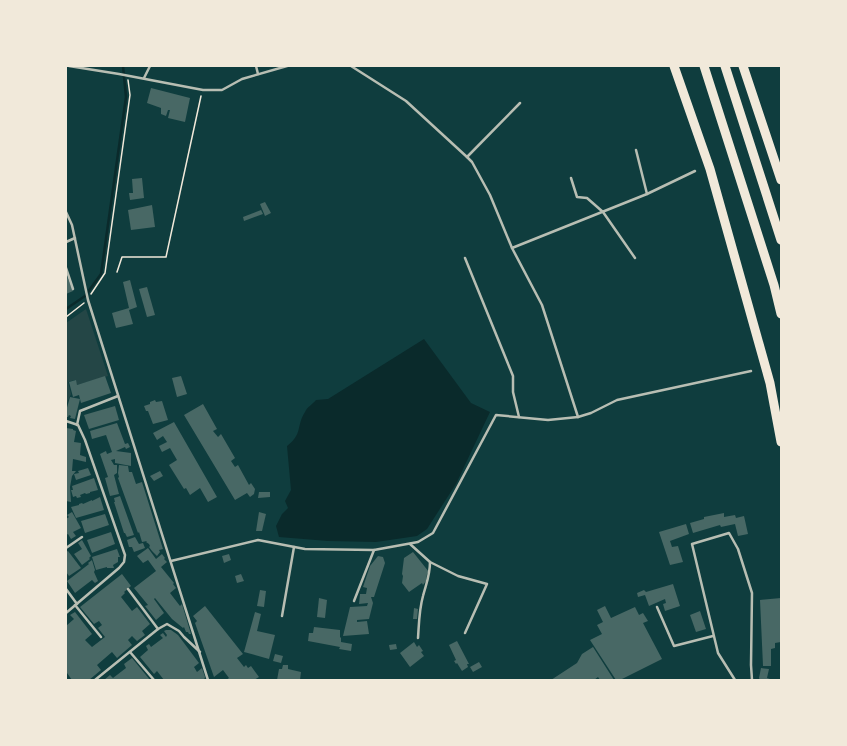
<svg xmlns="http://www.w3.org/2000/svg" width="847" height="746" viewBox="0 0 847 746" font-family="Merriweather,serif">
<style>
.green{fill:#244646}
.water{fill:#0a2a2b}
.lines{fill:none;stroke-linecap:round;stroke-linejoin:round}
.stream{stroke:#0a2a2b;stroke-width:2.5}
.building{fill:#486865}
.path{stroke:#f1e9da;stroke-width:1.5}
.service{stroke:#b8beb3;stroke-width:2.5}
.motorway{stroke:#f1e9da;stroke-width:9}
</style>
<rect width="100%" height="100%" fill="#0f3d3e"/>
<!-- green -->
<polygon class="green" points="86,309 108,376 77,385 75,380 68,382 71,394 66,405 66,323"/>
<!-- water -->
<path class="water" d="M424 339 471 403 490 412 456 484 427 529 417 536 376 542 328 541 279 537 276 526 282 514 288 508 285 501 291 490 287 446C303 434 296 426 305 412 307 407 313 404 316 400L328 399Z"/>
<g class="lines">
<!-- stream -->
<polyline class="stream" points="66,309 85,296 101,274 126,97 123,66"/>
</g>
<!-- building -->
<g class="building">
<polygon points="151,88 190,98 185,122 168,118 170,110 168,110 166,116 161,114 161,108 147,103"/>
<polygon points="142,178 144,198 130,200 129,193 133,193 132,179"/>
<polygon points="265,202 271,213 265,216 260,204"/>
<polygon points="152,205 155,227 131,230 128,210"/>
<polygon points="261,210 263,214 244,221 243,217"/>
<polygon points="66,274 73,291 66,294"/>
<polygon points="130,280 137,307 129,310 133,324 116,328 112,313 129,308 123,282"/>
<polygon points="147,287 155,315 147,317 139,289"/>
<polygon points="105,376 111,393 81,403 79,395 73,397 69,382 76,380 77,385"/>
<polygon points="181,376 187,394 177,397 172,378"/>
<polygon points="70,397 80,399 75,419 70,418 71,416 69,415 68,417 66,417 66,411"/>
<polygon points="155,400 156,402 162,401 168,420 153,424 148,411 146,411 144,406 150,404 150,402"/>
<polygon points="203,404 217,429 213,431 218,437 221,434 235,458 231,461 235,467 238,465 249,485 251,483 255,489 254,494 250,497 247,493 235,500 184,415"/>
<polygon points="115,406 119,420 89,429 84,415"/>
<polygon points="174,422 217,497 208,502 200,488 190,495 186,488 184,489 169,465 177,460 170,448 162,452 159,446 167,442 163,436 157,440 153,433"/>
<polygon points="117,423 125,444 128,443 130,447 126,449 125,447 116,451 131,453 131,466 115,463 115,459 111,460 114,465 117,465 117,473 114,475 119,494 110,496 105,478 108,477 100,454 106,451 107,454 112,452 106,435 92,439 90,431"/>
<polygon points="66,428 73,429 73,430 76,431 74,442 81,443 80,455 86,457 86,462 73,459 72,471 76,471 72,476 70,487 71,502 66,501"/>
<polygon points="119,465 128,466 129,472 132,472 136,484 142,482 163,549 159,550 160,552 157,556 152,551 149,547 150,546 149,544 146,542 147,541 142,542 139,532 138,533 118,478 119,477 118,473"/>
<polygon points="88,468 91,475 76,480 74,474 79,473 78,471"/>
<polygon points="160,471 163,476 154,481 150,476"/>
<polygon points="94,478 98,490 90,492 90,493 86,494 85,493 80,495 81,497 77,498 76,496 73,497 71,490 73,490 72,486"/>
<polygon points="259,492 270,492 270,497 258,498"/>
<polygon points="120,496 134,535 127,537 125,533 124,533 114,502 115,502 114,498"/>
<polygon points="100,497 104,510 76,518 71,507 79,505 79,504 82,503 83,504 92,500 92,501"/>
<polygon points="72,512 81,528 73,532 76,536 71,539 68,534 66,535 66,519 69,517 67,515"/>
<polygon points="259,512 266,514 262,531 256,531"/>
<polygon points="724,513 724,517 735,515 736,518 744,516 748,534 738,536 735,524 721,527 720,525 693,533 690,523 704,519 704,517"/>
<polygon points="105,514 109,525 85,533 81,521"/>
<polygon points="686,524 689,534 670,541 672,547 678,546 683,562 670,565 659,532"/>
<polygon points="111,532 115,544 92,553 87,540"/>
<polygon points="135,537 139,544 143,543 145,548 134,552 132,547 129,547 127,540"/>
<polygon points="82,540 91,556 89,558 90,559 82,565 74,554 82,549 78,543"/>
<polygon points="148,548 156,559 162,554 165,558 164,559 167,562 161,567 174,583 173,584 176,588 170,593 180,606 182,604 191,634 189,634 188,632 186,632 184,627 183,628 172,619 155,598 154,599 164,613 156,620 145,606 148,605 134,588 156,571 148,560 143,563 137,556"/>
<polygon points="117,549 120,557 118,557 118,562 113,565 114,568 107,568 107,567 96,570 92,557"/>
<polygon points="68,551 81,568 69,576 66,572 66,552"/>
<polygon points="413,552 429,572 427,574 426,581 423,585 422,583 409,592 402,583 403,576 402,574 404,558"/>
<polygon points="229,554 231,560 224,563 222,556"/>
<polygon points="378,556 383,557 385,563 374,597 371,597 373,603 369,619 357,620 357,622 367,621 369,634 343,636 350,607 367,606 368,603 359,604 360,594 366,594 367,588 363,587 370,566"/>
<polygon points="92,560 95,570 94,572 98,581 95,583 92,580 75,593 67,581 89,564 88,563"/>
<polygon points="122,574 131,586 124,592 125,593 121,597 132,611 137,607 150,624 142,631 145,635 137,641 132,636 128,640 132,645 117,658 112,652 97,665 101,670 89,680 72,680 67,673 66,673 66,626 74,619 70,615 75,612 92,634 85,640 92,647 105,637 98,628 102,625 99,621 94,624 80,607"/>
<polygon points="241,574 244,581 237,583 235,576"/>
<polygon points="673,584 680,606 665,611 663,604 666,603 665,599 649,606 645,595 638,597 637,593 644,590 646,592"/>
<polygon points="260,590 266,591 264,607 257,606"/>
<polygon points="319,598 327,600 325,618 317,617"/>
<polygon points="781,598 781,642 775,643 775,648 771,649 771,666 763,666 760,600"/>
<polygon points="205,606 243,654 237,658 244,667 246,665 248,668 251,666 259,677 254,680 226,680 229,678 223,670 214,677 195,623 197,621 193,616"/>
<polygon points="605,606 611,618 635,607 639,615 643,613 648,621 643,623 662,659 620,680 616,680 590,640 602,634 597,625 603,622 597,610"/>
<polygon points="414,608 418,609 417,619 413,619"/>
<polygon points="700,611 706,629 696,632 690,615"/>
<polygon points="255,612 261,614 257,631 275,635 269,659 244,652"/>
<polygon points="314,627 340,630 340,637 341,638 341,642 352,644 351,651 339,649 340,647 308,641 309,633 313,633"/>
<polygon points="166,630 171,630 178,635 199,663 194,667 197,672 202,668 205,677 204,680 164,680 157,671 154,674 140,657 148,650 146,646 149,644 151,647 163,638 160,635 163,633 166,637 167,635 164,631"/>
<polygon points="457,641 469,664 467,664 468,667 462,671 457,663 456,664 454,661 456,660 449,645"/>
<polygon points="414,642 417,647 419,645 423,651 421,652 424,656 410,667 400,653"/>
<polygon points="396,644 397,649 390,650 389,645"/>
<polygon points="593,647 614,680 600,680 598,677 594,680 551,680 577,663 582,654"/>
<polygon points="275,654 283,656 281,663 273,661"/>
<polygon points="132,658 150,680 104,680 110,675 113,678 126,668 124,664"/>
<polygon points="479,662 482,667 473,672 470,667"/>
<polygon points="283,665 288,665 288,669 301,672 300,680 288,680 286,679 286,680 277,680 279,669 282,669"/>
<polygon points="761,668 769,669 767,678 773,680 760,680 759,678"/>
</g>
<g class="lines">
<!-- path -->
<g class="path">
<polyline points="117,272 122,257 166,257 201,96"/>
<polyline points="91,294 105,273 130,95 128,80"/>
<polyline points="66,317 84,303"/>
</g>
<!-- service -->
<g class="service">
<polyline points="69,66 119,74 203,90 222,90 242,79 287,66"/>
<polyline points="256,66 258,74"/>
<polyline points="351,66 406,101 467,157 472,162 490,195 512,248 542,305 578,417"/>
<polyline points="144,78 150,66"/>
<polyline points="636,150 647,194"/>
<polyline points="467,157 520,103"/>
<polyline points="571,178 577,197 587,198 603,212 635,258"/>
<polyline points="66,212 72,225 88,300 208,680"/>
<polyline points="66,242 75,238"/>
<polyline points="512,248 647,194 695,171"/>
<polyline points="465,258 513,376 513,392 519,417"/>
<polyline points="66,268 73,289"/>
<polyline points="66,421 78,425 85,440 125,555 124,562 119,568 66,613"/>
<polyline points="77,425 80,411 118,396"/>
<polyline points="410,544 430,562 458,576 487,584 465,633"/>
<polyline points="66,548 82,537"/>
<polyline points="171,561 258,540 305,549 374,550 418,542 433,533 496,415 548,420 578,417 591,413 617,400 751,371"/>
<polyline points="66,589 77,604"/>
<polyline points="128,589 158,629"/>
<polyline points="354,601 374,550"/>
<polyline points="75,605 101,637"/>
<polyline points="657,607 674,646 713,636"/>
<polyline points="282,616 294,547"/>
<path d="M418 638C419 624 419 610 423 596 426 584 430 576 430 562"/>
<polyline points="130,652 154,680"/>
<polyline points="95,680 158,629 167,624 179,631 184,637 200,652"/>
<polyline points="735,680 718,653 692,544 729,533 738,549 752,593 751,665 752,680"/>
</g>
<!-- motorway -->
<g class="motorway">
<polyline points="674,66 710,169 770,383 781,442"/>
<polyline points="704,66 774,285 781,314"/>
<polyline points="725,66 781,240"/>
<polyline points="743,66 781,180"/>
</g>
</g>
<!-- border -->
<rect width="847" height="746" fill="none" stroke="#f1e9da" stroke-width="134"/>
</svg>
